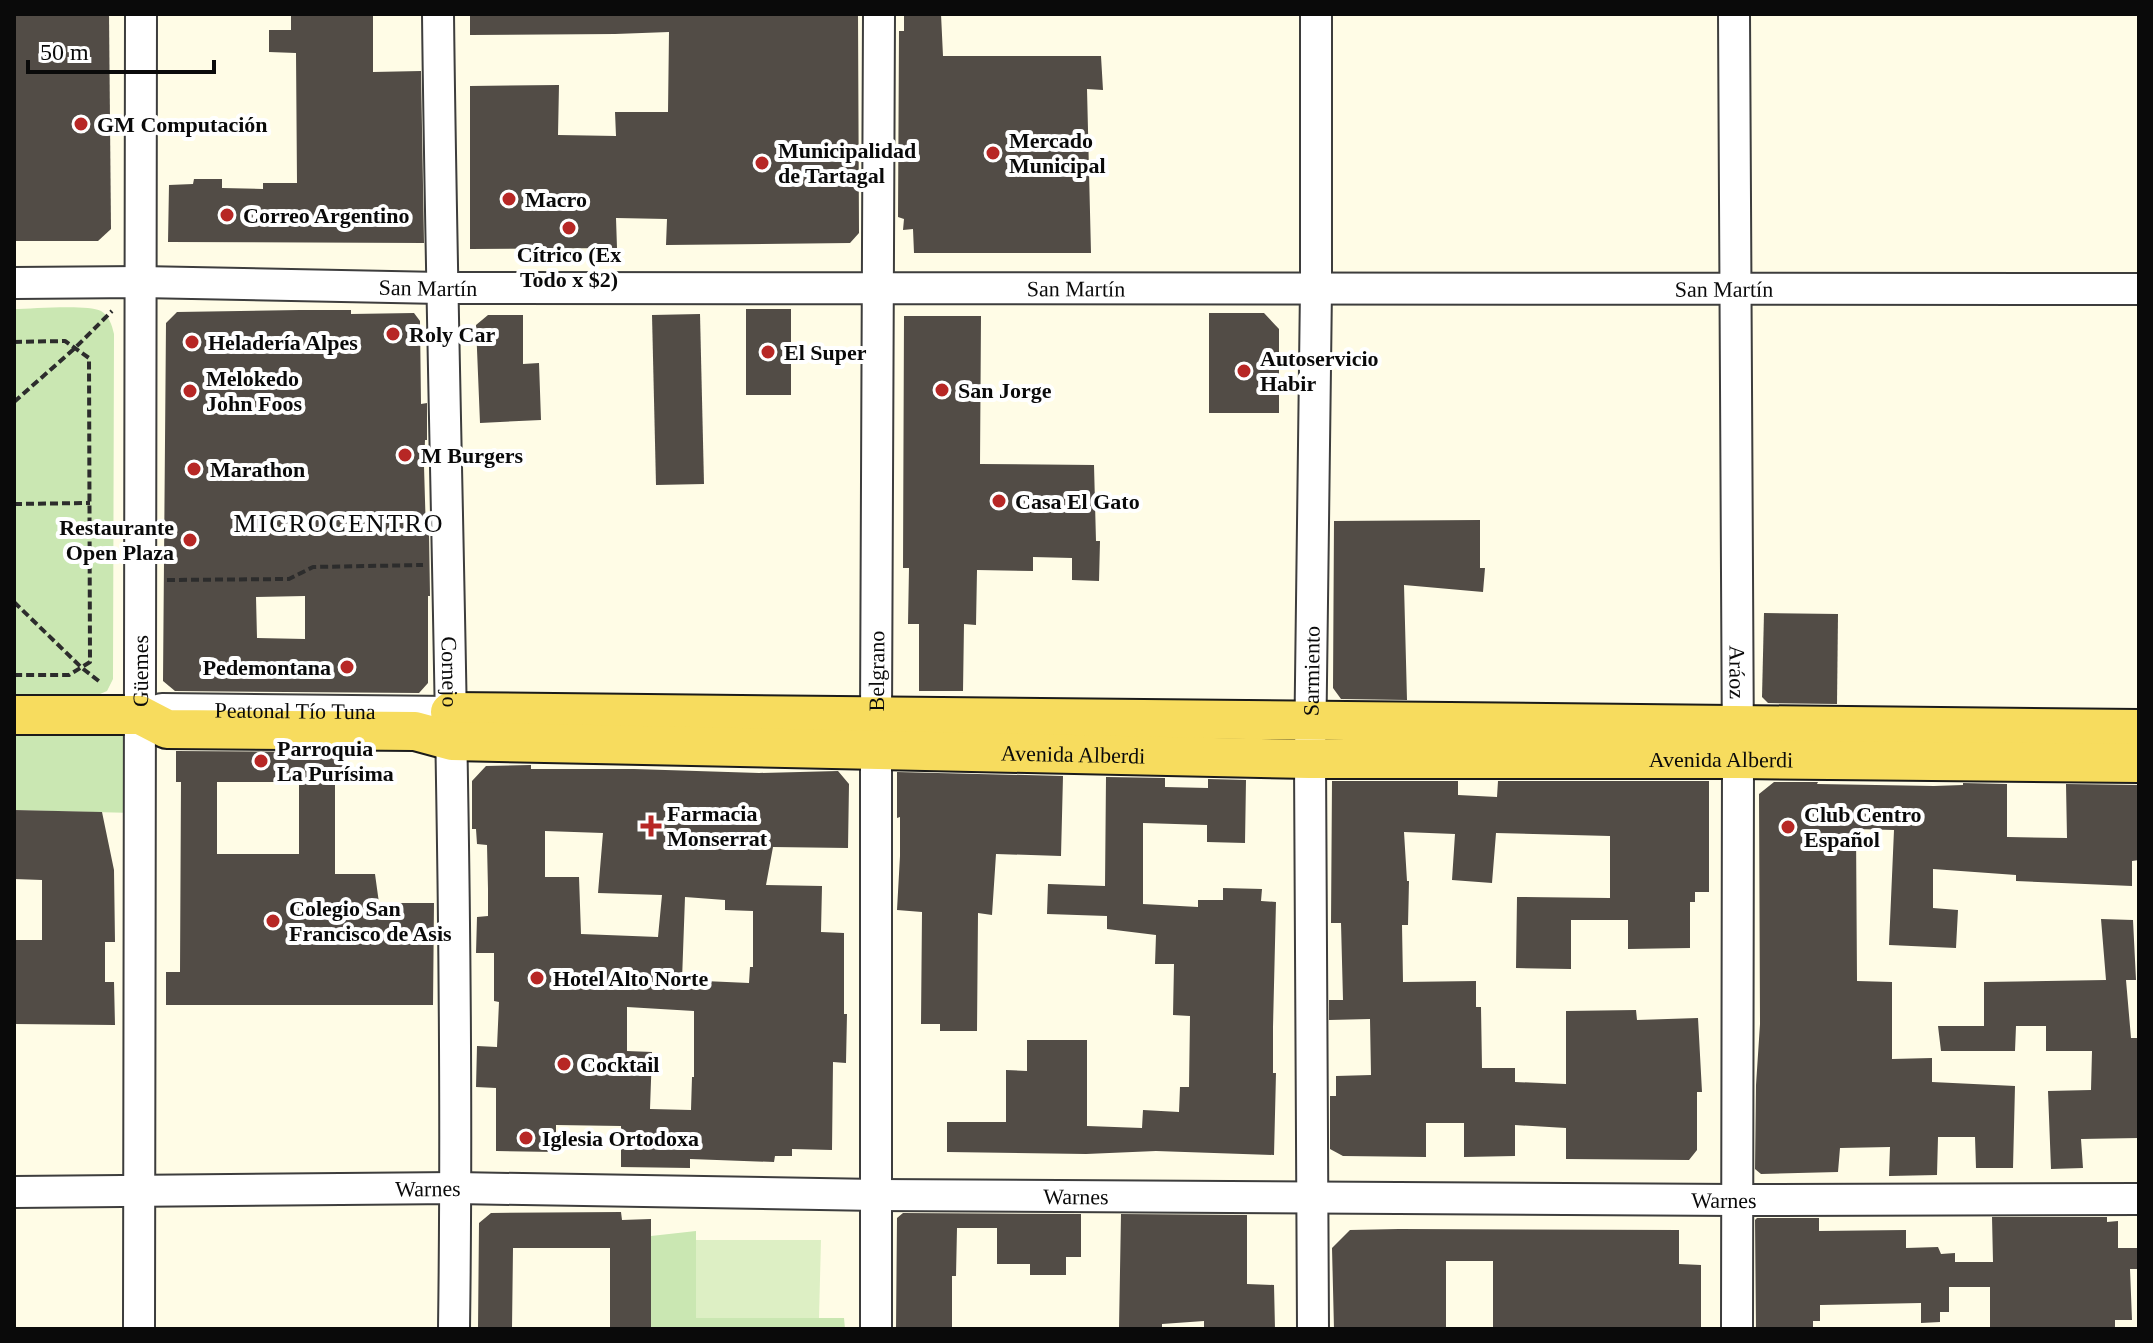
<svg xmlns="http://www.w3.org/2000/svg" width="2153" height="1343" viewBox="0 0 2153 1343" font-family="Georgia,serif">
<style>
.green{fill:#cae7b2}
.pitch{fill:#ddefc4}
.building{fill:#524c46;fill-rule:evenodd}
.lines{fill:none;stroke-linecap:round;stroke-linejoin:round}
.minor-casing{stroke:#3d3d3d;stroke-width:34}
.major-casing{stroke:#1b1b1b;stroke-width:42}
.path{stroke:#2c2c2c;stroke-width:4;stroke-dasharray:8 4;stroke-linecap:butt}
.minor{stroke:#fff;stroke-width:30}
.major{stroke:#f7dc5e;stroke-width:38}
.poi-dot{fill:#b72725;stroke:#fff;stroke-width:3}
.labels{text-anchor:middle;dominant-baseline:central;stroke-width:8;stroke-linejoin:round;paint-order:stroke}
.poi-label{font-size:22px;font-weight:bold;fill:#0a0a0a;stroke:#fff;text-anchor:start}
.street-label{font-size:22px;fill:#0a0a0a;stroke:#fff}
.quarter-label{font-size:26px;letter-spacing:2px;fill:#0a0a0a;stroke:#fff}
</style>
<rect width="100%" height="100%" fill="#fffce6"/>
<!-- green -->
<g class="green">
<path d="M14 309C32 309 87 304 101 311 109 316 112 325 114 334L113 679 107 691 93 697 14 695Z"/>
<polygon points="14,727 129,732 134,813 14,810"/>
<polygon points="696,1231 696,1318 844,1318 845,1329 651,1329 651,1236"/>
</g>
<!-- pitch -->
<polygon class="pitch" points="696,1240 821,1240 819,1318 696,1318"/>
<!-- building -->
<g class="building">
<polygon points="14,14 109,14 111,229 98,241 15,241"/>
<polygon points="291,14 373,14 373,72 421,71 424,243 168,242 169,185 193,184 194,179 222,179 222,188 263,189 263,183 297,183 296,53 269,52 269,30 291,30"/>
<polygon points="470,14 858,14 859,233 850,243 666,245 667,219 616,218 617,248 470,249 470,86 559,85 558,135 616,136 615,112 668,112 669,32 615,34 470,35"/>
<polygon points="904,14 941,14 943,56 1101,56 1103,90 1087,89 1091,253 914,253 913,229 903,230 904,219 898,217 899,31 904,31"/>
<rect x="746" y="309" width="45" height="86"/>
<path d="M300 310H351V314L414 313 420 321 421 404 427 403V440H425L424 466 426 534H429L430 596H428V683L419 693 175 691 163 681 166 323 177 312ZM305 596V639L257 638 256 597Z"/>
<polygon points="1209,313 1264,313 1279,329 1279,413 1209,413"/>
<polygon points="700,314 704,484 656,485 652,315"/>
<polygon points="488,315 523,315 523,364 539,363 541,420 480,423 476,325"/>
<polygon points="904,316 981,316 980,464 1094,465 1096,541 1100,541 1099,581 1072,580 1072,558 1033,557 1033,571 977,570 976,625 964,624 963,691 919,691 919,624 908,624 909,568 903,568"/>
<polygon points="1480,520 1480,568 1485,568 1483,592 1404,585 1407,700 1341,699 1333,688 1334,521"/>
<polygon points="1764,613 1838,614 1837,704 1768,703 1762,697"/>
<path d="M176 751 346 752 345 783 335 782V874H375L379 903H434L433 1005H166V972H180L181 782H176ZM217 782H299V854H217Z"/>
<path d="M531 765V769H634L759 773 838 771 849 784 848 848 773 847 766 885 822 886 821 932 844 933V1014H847L846 1063 833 1062 832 1150 792 1149V1156H775L774 1162 690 1159V1168L621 1167V1126L556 1125V1152L496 1151V1088L476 1087 477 1046 497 1047 499 1002 494 1001V953H476L477 917 488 916V889L487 845 477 844 476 829H472V781L486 766ZM545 831 603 833 598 893 662 895 658 937 581 934 579 877H545ZM685 897 725 900V910L753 911V967H750L749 983 682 980ZM627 1007 694 1011V1077H692L691 1110 650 1109 652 1052 627 1051Z"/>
<polygon points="897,772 1063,776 1061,856 996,854 992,915 978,913 977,1031 940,1031 940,1024 921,1024 922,912 897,910 900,856 900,817 897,818"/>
<polygon points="1106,777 1165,778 1165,787 1208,788 1208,779 1246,780 1245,843 1207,842 1207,825 1143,823 1143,904 1198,907 1198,900 1223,900 1223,888 1262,889 1261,901 1276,902 1273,1027 1273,1073 1276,1073 1274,1155 1156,1151 1086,1154 947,1152 947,1122 1006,1122 1006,1070 1027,1071 1027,1040 1087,1040 1087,1126 1142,1128 1143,1110 1179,1112 1180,1087 1189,1087 1190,1016 1173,1015 1174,964 1155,964 1156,935 1107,929 1107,916 1047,914 1048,884 1105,886"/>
<polygon points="1332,781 1458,781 1458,795 1497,797 1498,781 1709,781 1709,892 1695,892 1695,902 1690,902 1690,948 1628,949 1628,920 1571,920 1571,969 1516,968 1517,897 1610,898 1610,836 1496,833 1492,883 1452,880 1455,834 1404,832 1407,881 1409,881 1408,925 1402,925 1403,982 1476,981 1476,1007 1481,1007 1482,1068 1515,1068 1515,1082 1566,1084 1566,1011 1636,1010 1637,1020 1698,1018 1702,1092 1697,1092 1697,1150 1689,1160 1566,1159 1566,1128 1515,1125 1515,1156 1464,1157 1464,1123 1426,1123 1426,1157 1343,1156 1330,1149 1330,1096 1336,1096 1336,1076 1371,1075 1370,1019 1329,1020 1329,1000 1343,1000 1341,923 1331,923"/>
<polygon points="1774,782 1818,782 1817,784 1934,786 1963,785 1963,783 2007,784 2007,837 2067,838 2066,784 2139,785 2139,860 2132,861 2132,886 2016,881 2016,875 1933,869 1933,908 1958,910 1956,948 1889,945 1894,830 1856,829 1857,981 1892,982 1892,1059 1932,1058 1932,1082 2015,1086 2013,1168 1976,1168 1975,1137 1938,1137 1937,1175 1889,1176 1890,1147 1840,1148 1838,1172 1761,1174 1755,1169 1756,1085 1760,1024 1759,794"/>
<polygon points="14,810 102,812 114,870 115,942 105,942 105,982 114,982 115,1025 14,1024 14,940 42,940 42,880 14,879"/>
<polygon points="2101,919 2133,920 2136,980 2126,980 2131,1038 2139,1038 2139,1138 2081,1139 2083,1168 2051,1169 2048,1091 2091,1090 2092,1051 2046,1051 2046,1026 2016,1026 2015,1051 1941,1051 1938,1026 1984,1026 1984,982 2106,980"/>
<polygon points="621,1212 622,1220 651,1219 651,1329 610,1329 610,1248 513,1248 512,1329 478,1329 479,1223 491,1213"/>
<polygon points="903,1213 1081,1214 1081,1257 1066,1257 1066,1275 1030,1275 1030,1264 997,1264 997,1228 957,1228 956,1276 952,1276 952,1329 896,1329 897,1218"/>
<polygon points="1121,1214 1247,1215 1247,1284 1274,1285 1275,1329 1204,1329 1204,1321 1162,1324 1162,1329 1119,1329"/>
<polygon points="1992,1217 2107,1217 2107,1222 2118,1221 2118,1248 2139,1248 2139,1269 2130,1269 2132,1320 2115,1320 2115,1329 1990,1329 1990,1287 1949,1287 1949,1312 1940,1312 1940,1322 1921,1323 1921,1303 1820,1305 1820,1321 1813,1321 1813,1329 1756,1329 1755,1220 1757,1218 1819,1218 1819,1231 1906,1230 1906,1248 1938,1247 1941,1254 1955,1253 1955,1262 1993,1262"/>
<polygon points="1399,1229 1679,1230 1679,1264 1701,1265 1701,1329 1493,1329 1493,1261 1446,1261 1446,1329 1334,1329 1332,1248 1350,1230"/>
</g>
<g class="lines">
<defs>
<g id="minor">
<path id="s1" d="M438 14C443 452 460 891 454 1329"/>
<path id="s2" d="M1734 14 1738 759 1737 1329"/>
<path id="s3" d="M14 283 141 282 441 288 2139 289"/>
<path id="s4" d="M140 715 162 709 450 712"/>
<path id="s5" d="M14 1192 456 1188 877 1195 1736 1200 2139 1199"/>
<path id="s6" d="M139 1329 141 14"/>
<path id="s7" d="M876 1329V717L879 14"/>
<path id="s8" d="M1313 1329 1310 759 1316 288V14"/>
</g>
<g id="major">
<polyline points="450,712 2139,729"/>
<path id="s9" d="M14 715H140L167 729 415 731 452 741 1310 759H1738L2139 763"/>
</g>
</defs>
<!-- minor casing -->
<use href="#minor" class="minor-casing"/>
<!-- major casing -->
<use href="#major" class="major-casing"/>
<!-- path -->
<g class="path">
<polyline points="14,342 65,341 89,358 90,662 69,675 14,675"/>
<polyline points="14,402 75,348 112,311"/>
<polyline points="14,504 90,503"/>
<polyline points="167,580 289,579 313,567 423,565"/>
<polyline points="14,602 82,668 100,682"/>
</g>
<!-- minor -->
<use href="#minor" class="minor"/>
<!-- major -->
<use href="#major" class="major"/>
</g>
<!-- markers -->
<g class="poi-dot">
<circle cx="81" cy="124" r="8"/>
<circle cx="993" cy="153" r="8"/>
<circle cx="762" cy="163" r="8"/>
<circle cx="509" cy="199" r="8"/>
<circle cx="227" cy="215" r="8"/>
<circle cx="569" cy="228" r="8"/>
<circle cx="393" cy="334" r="8"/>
<circle cx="192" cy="342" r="8"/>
<circle cx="768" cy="352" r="8"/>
<circle cx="1244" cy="371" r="8"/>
<circle cx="942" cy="390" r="8"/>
<circle cx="190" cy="391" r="8"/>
<circle cx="405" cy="455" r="8"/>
<circle cx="194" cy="469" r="8"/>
<circle cx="999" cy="501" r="8"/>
<circle cx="190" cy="540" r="8"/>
<circle cx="347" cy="667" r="8"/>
<circle cx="261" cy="761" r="8"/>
<path d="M647 814h8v8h8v8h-8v8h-8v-8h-8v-8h8z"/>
<circle cx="1788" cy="827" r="8"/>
<circle cx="273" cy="921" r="8"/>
<circle cx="537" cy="978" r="8"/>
<circle cx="564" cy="1064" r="8"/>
<circle cx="526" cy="1138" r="8"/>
</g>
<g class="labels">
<!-- poi labels -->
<g class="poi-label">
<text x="97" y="124">GM Computación</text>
<text x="1009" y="140">Mercado<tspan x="1009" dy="25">Municipal</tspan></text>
<text x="778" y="150">Municipalidad<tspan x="778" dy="25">de Tartagal</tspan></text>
<text x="525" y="199">Macro</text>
<text x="243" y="215">Correo Argentino</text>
<text x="569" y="254" text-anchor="middle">Cítrico (Ex<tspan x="569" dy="25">Todo x $2)</tspan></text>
<text x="409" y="334">Roly Car</text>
<text x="208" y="342">Heladería Alpes</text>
<text x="784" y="352">El Super</text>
<text x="1260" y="358">Autoservicio<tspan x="1260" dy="25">Habir</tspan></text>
<text x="206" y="378">Melokedo<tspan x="206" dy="25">John Foos</tspan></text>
<text x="958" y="390">San Jorge</text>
<text x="421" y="455">M Burgers</text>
<text x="210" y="469">Marathon</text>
<text x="1015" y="501">Casa El Gato</text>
<text x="174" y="527" text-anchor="end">Restaurante<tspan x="174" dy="25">Open Plaza</tspan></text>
<text x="331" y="667" text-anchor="end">Pedemontana</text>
<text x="277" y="748">Parroquia<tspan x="277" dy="25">La Purísima</tspan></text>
<text x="667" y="813">Farmacia<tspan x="667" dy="25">Monserrat</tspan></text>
<text x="1804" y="814">Club Centro<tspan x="1804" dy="25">Español</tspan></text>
<text x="289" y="908">Colegio San<tspan x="289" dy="25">Francisco de Asis</tspan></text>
<text x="553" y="978">Hotel Alto Norte</text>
<text x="580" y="1064">Cocktail</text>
<text x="542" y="1138">Iglesia Ortodoxa</text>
</g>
<!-- street labels -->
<g class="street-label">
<text stroke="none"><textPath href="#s3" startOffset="414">San Martín</textPath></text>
<text stroke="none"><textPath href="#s3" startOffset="1062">San Martín</textPath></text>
<text stroke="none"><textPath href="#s3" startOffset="1710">San Martín</textPath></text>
<text stroke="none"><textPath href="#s1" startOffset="658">Cornejo</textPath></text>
<text stroke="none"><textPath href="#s7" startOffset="658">Belgrano</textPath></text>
<text stroke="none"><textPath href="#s8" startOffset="658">Sarmiento</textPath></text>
<text stroke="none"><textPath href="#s2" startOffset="658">Aráoz</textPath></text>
<text stroke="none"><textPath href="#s6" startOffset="658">Güemes</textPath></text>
<text stroke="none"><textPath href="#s4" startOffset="156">Peatonal Tío Tuna</textPath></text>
<text stroke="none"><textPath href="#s9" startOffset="1064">Avenida Alberdi</textPath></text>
<text stroke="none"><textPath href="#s9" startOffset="1712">Avenida Alberdi</textPath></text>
<text stroke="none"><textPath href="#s5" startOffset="414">Warnes</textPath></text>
<text stroke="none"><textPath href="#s5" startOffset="1062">Warnes</textPath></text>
<text stroke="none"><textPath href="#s5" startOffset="1710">Warnes</textPath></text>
</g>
<!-- quarter labels -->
<g class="quarter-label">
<text x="339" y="523">MICROCENTRO</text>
</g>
</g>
<!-- border -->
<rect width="2153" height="1343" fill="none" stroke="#0a0a0a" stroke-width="32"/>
<!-- scale -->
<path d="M28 60v12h186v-12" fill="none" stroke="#0a0a0a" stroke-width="4"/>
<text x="40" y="60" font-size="24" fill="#0a0a0a" stroke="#ffffff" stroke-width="6" paint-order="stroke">50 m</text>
</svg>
